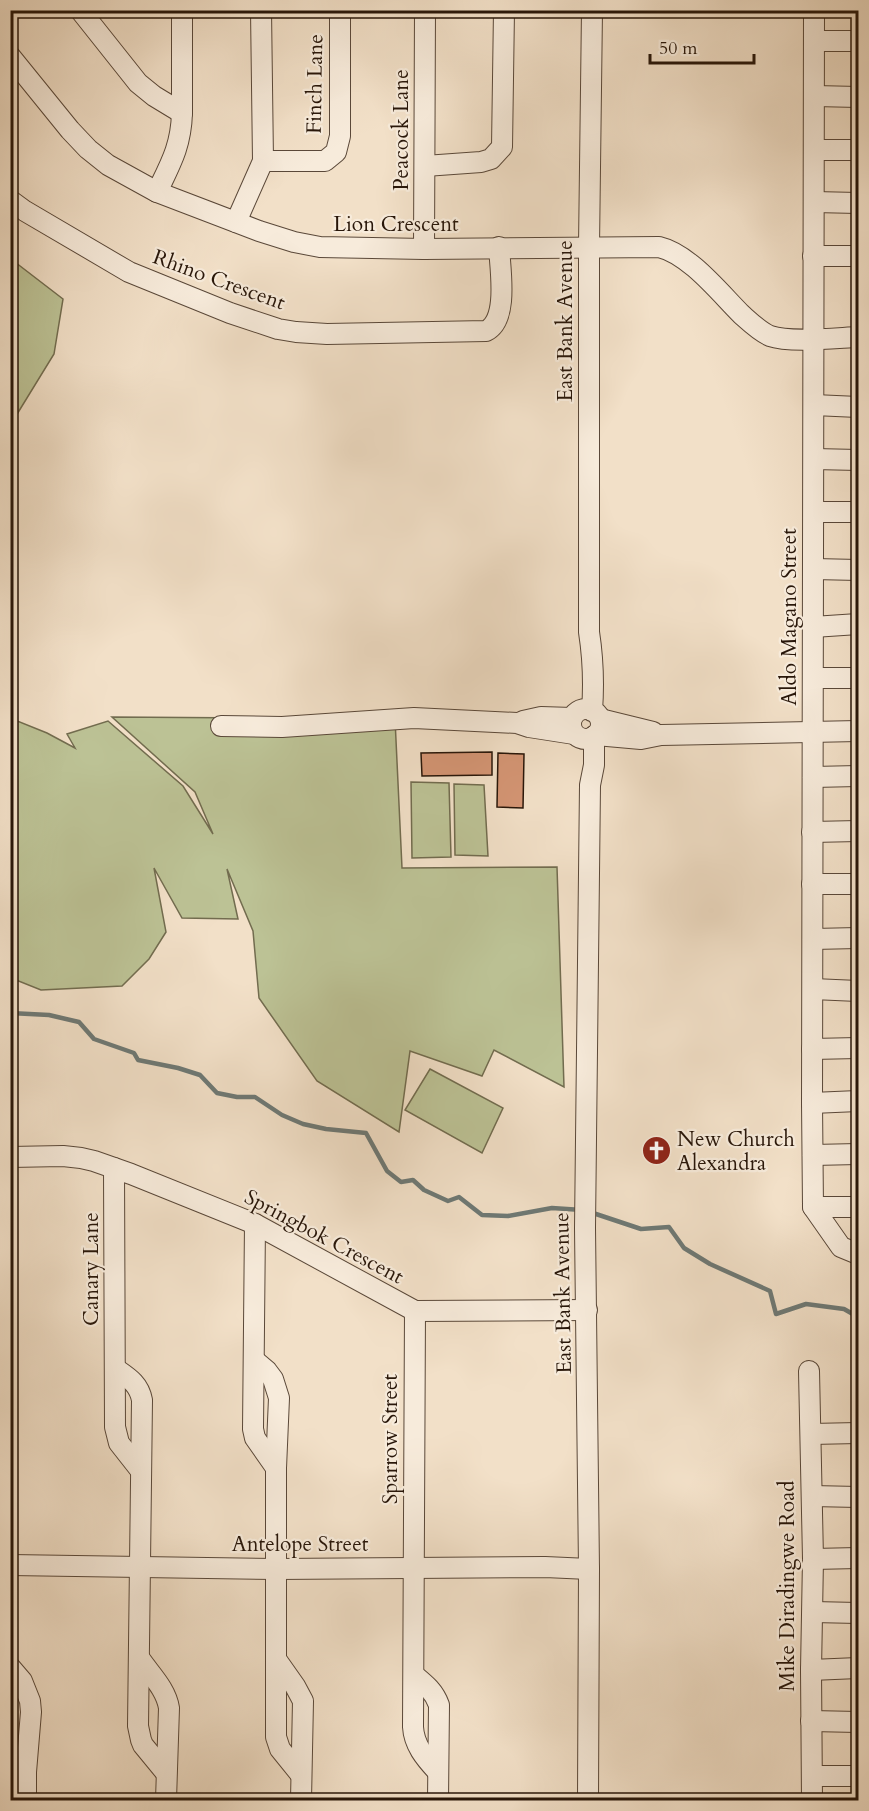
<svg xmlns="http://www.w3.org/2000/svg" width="869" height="1811" viewBox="0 0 869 1811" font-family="Cardo,serif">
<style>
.green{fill:#bcc295;stroke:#726c4f;stroke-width:1.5}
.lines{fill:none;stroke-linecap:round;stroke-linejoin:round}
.stream{stroke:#6e7975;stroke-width:4.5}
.building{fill:#d49574;stroke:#281609;stroke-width:1.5}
.minor-casing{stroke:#5a4839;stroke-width:22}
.minor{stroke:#f7ebdb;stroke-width:20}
.labels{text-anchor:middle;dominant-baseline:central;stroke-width:4.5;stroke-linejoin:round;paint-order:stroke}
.street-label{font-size:21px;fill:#281609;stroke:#f7ebdb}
.poi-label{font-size:21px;fill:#281609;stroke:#f7ebdb;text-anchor:start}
</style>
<rect width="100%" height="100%" fill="#f2e0c8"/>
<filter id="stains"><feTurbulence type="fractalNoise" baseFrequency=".00333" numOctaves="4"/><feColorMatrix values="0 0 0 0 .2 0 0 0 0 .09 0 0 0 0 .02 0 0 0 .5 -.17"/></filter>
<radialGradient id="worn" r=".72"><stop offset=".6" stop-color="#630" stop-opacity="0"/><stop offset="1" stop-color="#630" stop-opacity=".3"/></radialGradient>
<!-- green -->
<g class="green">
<polygon points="11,259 63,299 54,354 11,424"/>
<polygon points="112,717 395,719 402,868 557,867 564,1087 494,1050 482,1076 410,1051 399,1132 317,1081 259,998 253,931 227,869 238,919 182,918 154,868 166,932 149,959 122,986 41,990 11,978 10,718 47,733 75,748 67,734 108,721 183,786 213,834 195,792"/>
<polygon points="411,782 449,783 451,857 412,858"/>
<polygon points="454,784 484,785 488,856 455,855"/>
<polygon points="430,1069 503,1108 482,1153 405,1110"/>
</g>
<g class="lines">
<!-- stream -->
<g class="stream">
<polyline points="10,1013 49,1015 79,1022 94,1039 134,1053 138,1060 178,1068 200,1075 217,1093 237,1097 255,1097 282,1115 303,1124 326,1129 366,1133 387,1171 401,1182 413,1180 424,1190 448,1201 459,1197 482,1215 508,1216 552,1208 582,1210"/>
<polyline points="590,1212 641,1229 669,1227 684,1248 710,1264 770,1291 776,1314 806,1304 844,1309 858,1317"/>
</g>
</g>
<!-- building -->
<g class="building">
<polygon points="492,752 492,775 422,776 421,753"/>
<polygon points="498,753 524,754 523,808 497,807"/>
</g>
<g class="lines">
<defs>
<g id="minor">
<polyline points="80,10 138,83 154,96 182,113 182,10"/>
<path d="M592 10 589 246V632C593 658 594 684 592 711"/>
<polyline points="814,10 812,1103 813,1207 841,1247 858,1254"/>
<polyline points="814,41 858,41"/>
<path d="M10 56 70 130 88 149 108 165 157 192 259 231 294 242 320 247 424 249 659 247C689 254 719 292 741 314 750 322 759 331 770 336 790 343 836 338 858 337"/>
<polyline points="815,96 858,97"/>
<polyline points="814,150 858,150"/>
<polyline points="263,161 325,161 336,152 340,136 340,10"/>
<polyline points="425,166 481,162 491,159 502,147 504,10"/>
<path d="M157 192C171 163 181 146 182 113"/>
<path d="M10 200 25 211 129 272 230 313 278 329 296 332 327 334 486 331C509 320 500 269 499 247"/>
<polyline points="814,202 858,203"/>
<polyline points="236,222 263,161 261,10"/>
<polyline points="424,249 425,10"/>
<polyline points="813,256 858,256"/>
<polyline points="814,405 858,407"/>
<polyline points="814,459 858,460"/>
<polyline points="814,512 858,512"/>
<polyline points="814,569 858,570"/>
<polyline points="813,627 858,624"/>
<polyline points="813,678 858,678"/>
<circle cx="586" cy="724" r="15"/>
<polyline points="600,719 653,732"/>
<polyline points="523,721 541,717 572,718"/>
<polyline points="221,726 282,727 414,718 517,723 529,727 574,734"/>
<polyline points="596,735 641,739 661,735 858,731"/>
<polyline points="813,777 858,776"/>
<polyline points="812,832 858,831"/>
<polyline points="812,884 858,884"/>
<polyline points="813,939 858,938"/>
<polyline points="813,989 858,991"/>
<polyline points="812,1049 858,1048"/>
<polyline points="812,1103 858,1101"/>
<polyline points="813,1155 858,1154"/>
<polyline points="10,1157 63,1156 81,1158 94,1161 131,1174 255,1224 415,1311 587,1310"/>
<polyline points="114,1168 115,1427 119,1443 141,1471"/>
<polyline points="813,1207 858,1207"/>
<polyline points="255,1224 253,1429 255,1438 276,1468"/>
<path d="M415 1311 413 1727C414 1745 425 1758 437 1771"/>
<polyline points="254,1360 267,1371 273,1379 279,1398 276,1468 276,1737 280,1749 301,1775"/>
<path d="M116 1369C129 1378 139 1384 142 1400L138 1726 141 1740 143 1745 166 1773"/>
<polyline points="809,1371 813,1559 811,1670 812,1800"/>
<polyline points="811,1434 858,1433"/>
<polyline points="812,1496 858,1497"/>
<polyline points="813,1559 858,1558"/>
<polyline points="10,1565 277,1569 545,1567 589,1569"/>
<polyline points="813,1612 858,1613"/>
<path d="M140 1659C151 1675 166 1689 169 1708L166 1800"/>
<polyline points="276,1659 295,1686 303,1701 301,1800"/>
<polyline points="10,1667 22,1681 30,1701 31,1712 26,1772 26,1800"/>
<polyline points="811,1670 858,1668"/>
<path d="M414 1675C425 1684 434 1691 439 1705L438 1800"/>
<polyline points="811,1721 858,1722"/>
<polyline points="10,1754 26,1772"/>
<polyline points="812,1776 858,1776"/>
<polyline points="588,1800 589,1569 585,1228 590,785 594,765 594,736"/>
</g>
</defs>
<!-- minor casing -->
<use href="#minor" class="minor-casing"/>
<!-- minor -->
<use href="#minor" class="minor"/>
</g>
<!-- icons -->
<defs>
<symbol id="church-disc" viewBox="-11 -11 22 22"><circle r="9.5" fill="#8f2418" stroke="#f7ebdb"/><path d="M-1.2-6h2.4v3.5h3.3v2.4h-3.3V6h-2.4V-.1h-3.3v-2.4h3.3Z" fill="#fff"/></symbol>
</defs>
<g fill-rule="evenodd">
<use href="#church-disc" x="640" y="1134" width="33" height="33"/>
</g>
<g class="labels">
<!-- street labels -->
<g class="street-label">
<text transform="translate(315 84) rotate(-89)">Finch Lane</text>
<text transform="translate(401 130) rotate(-90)">Peacock Lane</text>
<text x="396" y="224">Lion Crescent</text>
<text transform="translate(219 280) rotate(20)">Rhino Crescent</text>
<text transform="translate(565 321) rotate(-90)">East Bank Avenue</text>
<text transform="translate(789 617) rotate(-90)">Aldo Magano Street</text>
<text transform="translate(324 1237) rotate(28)">Springbok Crescent</text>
<text transform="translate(91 1269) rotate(-90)">Canary Lane</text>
<text transform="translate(563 1293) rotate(-91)">East Bank Avenue</text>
<text transform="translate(390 1439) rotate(-90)">Sparrow Street</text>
<text x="300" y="1544">Antelope Street</text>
<text transform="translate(787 1586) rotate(-90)">Mike Diradingwe Road</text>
</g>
<!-- poi labels -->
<g class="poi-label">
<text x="677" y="1139">New Church<tspan x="677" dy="24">Alexandra</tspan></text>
</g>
</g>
<!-- margin -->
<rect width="869" height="1811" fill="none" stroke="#f2e0c8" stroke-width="36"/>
<rect x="12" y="12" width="845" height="1787" fill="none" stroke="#281609" stroke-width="3"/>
<rect x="18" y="18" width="833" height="1775" fill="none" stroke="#281609" stroke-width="1.5"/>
<!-- scale -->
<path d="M650 54v9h104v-9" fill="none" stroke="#281609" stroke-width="3"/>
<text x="659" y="54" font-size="18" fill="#281609" stroke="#f7ebdb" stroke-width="4.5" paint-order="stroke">50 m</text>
<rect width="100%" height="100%" filter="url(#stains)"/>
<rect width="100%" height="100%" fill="url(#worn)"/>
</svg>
